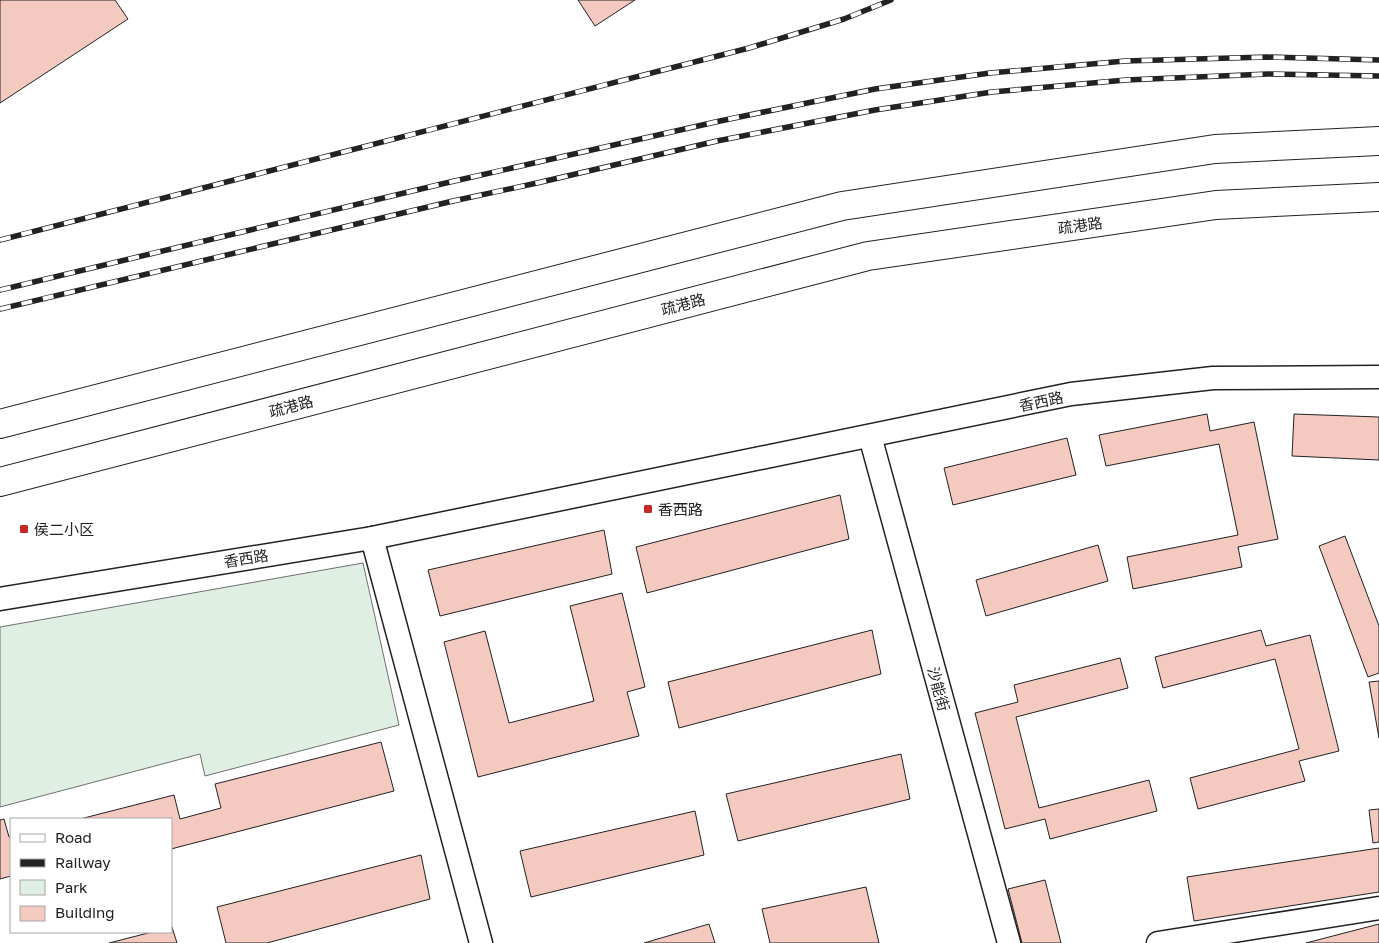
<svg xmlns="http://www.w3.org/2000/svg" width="1379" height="943" viewBox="0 0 1379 943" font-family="'Golos Text','Noto Sans SC',sans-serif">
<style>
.green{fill:#e0efe3;stroke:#6f6f6f}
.building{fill:#f3c9c0;stroke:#222}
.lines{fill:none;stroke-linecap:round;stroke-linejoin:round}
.minor-casing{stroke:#222;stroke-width:25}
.trunk-casing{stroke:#222;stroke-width:30}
.minor{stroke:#fff;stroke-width:22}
.trunk{stroke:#fff;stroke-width:28}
.rail-casing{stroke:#222;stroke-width:5.5}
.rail{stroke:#fff;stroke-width:4;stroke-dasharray:11;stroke-linecap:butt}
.poi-dot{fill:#c62828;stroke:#fff;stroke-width:2}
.labels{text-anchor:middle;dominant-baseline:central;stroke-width:4;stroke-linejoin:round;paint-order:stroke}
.street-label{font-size:15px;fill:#222;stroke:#fff}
.poi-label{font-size:15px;fill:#222;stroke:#fff;text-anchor:start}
</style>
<rect width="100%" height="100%" fill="#fff"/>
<!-- green -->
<polygon class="green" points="363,563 399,725 205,776 200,754 0,807 0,627"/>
<!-- building -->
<g class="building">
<polygon points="0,0 115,0 128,19 0,103"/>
<polygon points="578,0 635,0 595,26"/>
<polygon points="1207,414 1210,431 1254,422 1278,539 1238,547 1242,567 1133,589 1127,557 1238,535 1219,444 1106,466 1099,435"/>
<polygon points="1294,414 1379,417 1379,460 1292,456"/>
<polygon points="1067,438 1076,475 953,505 944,468"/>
<polygon points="840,495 849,539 647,593 636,547"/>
<polygon points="604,530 612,574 440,616 428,570"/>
<polygon points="1345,536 1379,626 1379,673 1368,677 1319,546"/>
<polygon points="1098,545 1108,581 986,616 976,580"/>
<polygon points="622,593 645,687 627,692 639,736 478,777 444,642 485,631 509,723 594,701 570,606"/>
<polygon points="872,630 881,674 679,728 668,682"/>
<polygon points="1261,630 1266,646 1310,635 1339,751 1299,761 1305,781 1198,809 1190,778 1299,749 1275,659 1163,688 1155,657"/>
<polygon points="1120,658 1128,688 1016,717 1039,808 1149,780 1157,811 1050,839 1045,819 1005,829 975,713 1018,702 1014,685"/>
<polygon points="1379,681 1379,738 1369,682"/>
<polygon points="381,742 394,791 171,849 171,819 80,819 174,795 180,819 221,808 215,784"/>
<polygon points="901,754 910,799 738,841 726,794"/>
<polygon points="1379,809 1379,842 1373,843 1369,810"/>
<polygon points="695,811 704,855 531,897 520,851"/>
<polygon points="4,819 9,837 11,837 11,876 0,879 0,820"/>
<polygon points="1379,848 1379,892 1194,921 1187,877"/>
<polygon points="421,855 430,899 267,943 226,943 217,907"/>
<polygon points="1045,880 1061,943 1022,943 1008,889"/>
<polygon points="866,887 879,943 770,943 762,909"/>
<polygon points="709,924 715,943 644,943"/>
<polygon points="1379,924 1379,943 1306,943"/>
<polygon points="172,927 177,943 109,943 152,932 171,932"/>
</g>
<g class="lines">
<defs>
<g id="minor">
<polyline points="870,436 1009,943"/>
<polyline points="372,538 481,943"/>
<polyline points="0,599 372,538 1071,394 1213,378 1379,377"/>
<polyline points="1158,943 1379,908"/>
</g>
<g id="trunk">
<polyline points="0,424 842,206 1215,149 1379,141"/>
<polyline points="0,482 868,256 1216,205 1379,197"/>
</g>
</defs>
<!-- minor casing -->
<use href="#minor" class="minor-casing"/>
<!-- trunk casing -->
<use href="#trunk" class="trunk-casing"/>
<!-- minor -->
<use href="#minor" class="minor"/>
<!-- trunk -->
<use href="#trunk" class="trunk"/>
<defs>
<g id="rail">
<polyline points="0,240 749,48 844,19 891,0"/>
<polyline points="0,290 450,182 720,121 875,89 990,73 1125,61 1267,57 1379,60"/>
<polyline points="0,309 453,201 537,183 717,141 875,110 992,92 1126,80 1268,74 1379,76"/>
</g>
</defs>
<!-- rail casing -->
<use href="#rail" class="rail-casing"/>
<!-- rail -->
<use href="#rail" class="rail"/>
</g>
<!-- markers -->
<g class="poi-dot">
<rect x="643" y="504" width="10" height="10" rx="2.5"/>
<rect x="19" y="524" width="10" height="10" rx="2.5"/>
</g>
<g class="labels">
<!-- street labels -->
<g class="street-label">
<text transform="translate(1080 225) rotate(-8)">疏港路</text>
<text transform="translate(683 304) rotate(-15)">疏港路</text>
<text transform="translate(1041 401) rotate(-12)">香西路</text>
<text transform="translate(291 406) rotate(-15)">疏港路</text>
<text transform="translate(246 558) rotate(-9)">香西路</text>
<text transform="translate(939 689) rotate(75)">沙能街</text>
</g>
<!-- poi labels -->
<g class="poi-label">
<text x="658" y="509">香西路</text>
<text x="34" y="529">侯二小区</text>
</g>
</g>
<!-- legend -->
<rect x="10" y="818" width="162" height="115" fill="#ffffff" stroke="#a7a7a7"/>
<rect x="20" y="834" width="25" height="8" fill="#ffffff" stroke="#a7a7a7"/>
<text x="55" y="843" font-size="15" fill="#222222">Road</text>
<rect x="20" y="859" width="25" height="8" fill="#222222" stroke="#a7a7a7"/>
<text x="55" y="868" font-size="15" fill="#222222">Railway</text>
<rect x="20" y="880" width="25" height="15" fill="#e0efe3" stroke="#a7a7a7"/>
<text x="55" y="893" font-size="15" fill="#222222">Park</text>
<rect x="20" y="906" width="25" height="15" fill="#f3c9c0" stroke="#a7a7a7"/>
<text x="55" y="918" font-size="15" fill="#222222">Building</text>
</svg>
